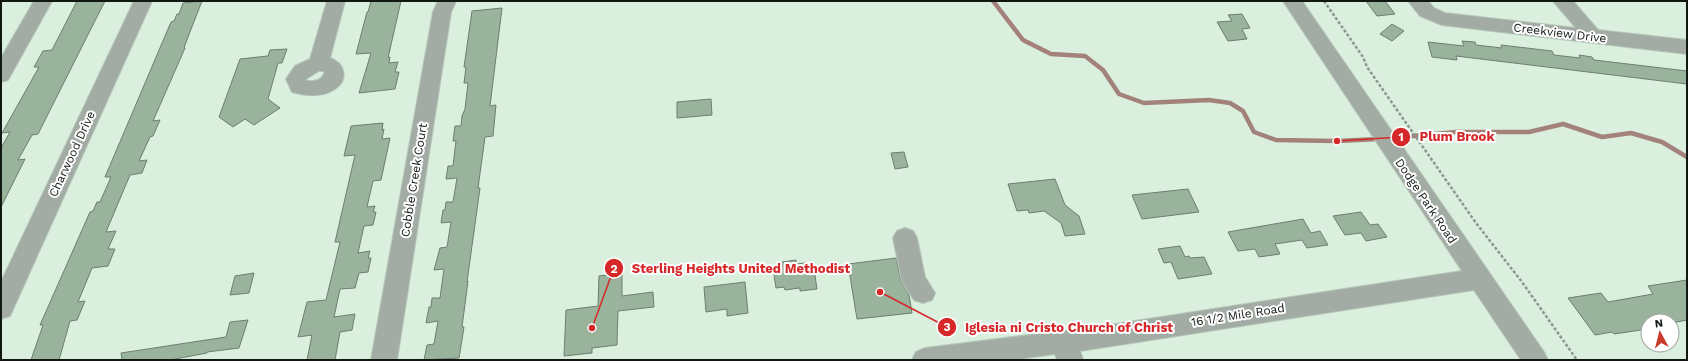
<svg xmlns="http://www.w3.org/2000/svg" width="1688" height="361" viewBox="0 0 1688 361" font-family="'Work Sans',sans-serif">
<style>
.lines{fill:none;stroke-linecap:round;stroke-linejoin:round}
.stream{stroke:#a3827c;stroke-width:4.5}
.building{fill:#99b39d;stroke:#6d7f70}
.minor-casing{stroke:#b6c8b9;stroke-width:2}
.path{stroke:#8a998c;stroke-width:2.5;stroke-dasharray:3 2;stroke-linecap:butt}
.minor{fill:#a3aca4;fill-rule:evenodd}
.labels{text-anchor:middle;dominant-baseline:central;stroke-width:4;stroke-linejoin:round;paint-order:stroke}
.street-label{font-size:12px;fill:#111812;stroke:#fff}
.leader{fill:none;stroke:#d62828;stroke-width:1.5}
.callout-dot{fill:#d62828;stroke:#fff;stroke-width:1.5}
.mark-label{font-size:12px;text-anchor:middle;font-weight:bold;fill:#fff}
.callout-label{font-size:13px;text-anchor:middle;font-weight:bold;fill:#d62828;stroke:#fff;stroke-width:4;stroke-linejoin:round;paint-order:stroke}
</style>
<rect width="100%" height="100%" fill="#daefde"/>
<g class="lines">
<!-- stream -->
<g class="stream">
<polyline points="993,1 1023,40 1051,54 1085,56 1103,70 1119,94 1144,103 1209,100 1230,103 1243,111 1254,132 1276,140 1337,141 1379,139"/>
<polyline points="1391,138 1456,132 1529,132 1563,124 1602,137 1631,133 1662,142 1687,157"/>
</g>
</g>
<!-- building -->
<g class="building">
<polygon points="77,1 105,1 38,134 32,135 18,160 25,159 1,207 1,148 10,132 2,133 39,67 34,67 43,51 52,50"/>
<polygon points="202,1 188,37 184,48 185,48 153,121 160,120 153,136 150,137 139,161 147,160 142,173 130,175 106,232 116,231 108,249 115,249 108,266 92,268 78,302 85,301 77,320 70,321 59,360 31,360 43,325 40,325 90,212 93,211 97,202 100,202 111,177 105,177 171,22 174,21 177,14 179,14 183,3"/>
<polygon points="371,1 401,1 388,58 390,57 389,63 398,62 395,72 399,72 395,89 359,93 371,53 356,54 367,12 368,12"/>
<polygon points="1366,1 1385,1 1395,14 1377,16"/>
<polygon points="502,8 490,106 496,105 493,136 485,137 478,188 480,188 467,282 468,281 462,327 464,327 459,358 424,360 427,345 434,344 438,321 426,323 429,307 431,307 432,298 440,298 444,269 434,270 440,248 447,247 451,222 441,223 443,210 445,210 446,202 453,202 457,178 446,179 448,166 453,166 456,141 453,141 455,126 461,126 462,116 465,109 468,83 464,83 466,67 464,67 472,11"/>
<polygon points="1242,14 1250,28 1242,29 1247,39 1228,41 1217,22 1232,21 1228,15"/>
<polygon points="1392,24 1404,31 1392,41 1380,34"/>
<polygon points="1462,41 1475,42 1476,45 1502,48 1501,45 1552,51 1554,55 1580,58 1579,55 1592,57 1594,60 1687,71 1687,84 1456,56 1457,60 1432,57 1428,42 1464,46"/>
<polygon points="287,49 282,63 278,63 268,99 280,108 254,125 245,119 233,127 219,117 240,59 268,56 270,50"/>
<polygon points="711,99 712,115 677,118 677,102"/>
<polygon points="383,123 382,130 384,129 382,139 390,138 381,180 373,181 367,207 375,206 373,212 376,212 373,225 364,226 358,253 370,251 368,258 371,258 368,272 359,273 355,288 340,289 334,317 355,314 352,330 340,332 335,360 307,360 312,335 298,337 307,302 326,300 340,242 335,242 355,155 344,156 351,126"/>
<polygon points="904,152 908,167 895,169 891,153"/>
<polygon points="1055,179 1065,205 1079,216 1085,234 1065,236 1061,223 1044,211 1029,213 1028,210 1017,211 1008,184"/>
<polygon points="1188,189 1199,212 1142,219 1132,195"/>
<polygon points="1361,212 1370,225 1378,224 1387,237 1366,241 1361,233 1345,235 1333,216"/>
<polygon points="1303,219 1311,233 1320,231 1328,245 1307,248 1302,240 1275,244 1280,254 1259,257 1255,249 1238,251 1228,232"/>
<polygon points="1180,246 1185,257 1189,256 1190,258 1204,257 1212,274 1178,279 1171,262 1164,263 1158,249"/>
<polygon points="896,258 901,281 909,295 912,313 857,319 848,264"/>
<polygon points="796,260 796,264 813,262 817,289 800,291 800,288 785,290 784,287 776,288 773,268 782,267 782,262"/>
<polygon points="254,273 249,293 230,295 235,276"/>
<polygon points="622,273 622,296 653,292 654,307 618,311 617,345 592,348 592,353 564,356 566,310 598,306 599,276"/>
<polygon points="1687,280 1687,320 1677,322 1648,321 1648,329 1614,334 1612,332 1595,335 1568,298 1601,293 1608,302 1653,294 1648,286"/>
<polygon points="745,282 748,313 727,316 727,309 706,312 704,287"/>
<polygon points="248,320 239,348 207,352 207,353 170,360 122,360 121,353 226,337 230,322"/>
</g>
<g class="lines">
<defs>
<g id="minor">
<polygon points="34,1 52,1 8,80 1,82 1,58"/>
<polygon points="134,1 152,1 10,316 1,319 1,282"/>
<path d="M327 1H345L330 58C345 63 349 80 335 89 322 98 306 96 292 92L286 79 295 66 310 59ZM319 71H324V74C321 81 314 81 307 81L306 79Z"/>
<polygon points="438,1 456,1 451,12 397,360 371,360 433,12"/>
<polygon points="1283,1 1302,1 1544,352 1548,360 1521,360 1474,290 1080,351 1083,360 1057,360 1055,354 1012,360 912,360 916,352 925,348 1109,325 1462,271"/>
<polygon points="1408,1 1428,1 1434,8 1445,13 1576,28 1553,1 1573,1 1598,30 1687,40 1687,54 1442,25 1420,16"/>
<polygon points="905,228 913,231 917,238 925,277 935,293 932,300 923,303 914,300 906,288 902,281 893,238 897,231"/>
</g>
</defs>
<!-- minor casing -->
<use href="#minor" class="minor-casing"/>
<!-- path -->
<polyline class="path" points="1324,1 1363,57 1367,67 1476,223 1522,282 1577,360"/>
<!-- minor -->
<use href="#minor" class="minor"/>
</g>
<g class="labels">
<!-- street labels -->
<g class="street-label">
<text transform="translate(1560 33) rotate(7)">Creekview Drive</text>
<text transform="translate(72 154) rotate(-65)">Charwood Drive</text>
<text transform="translate(414 180) rotate(-81)">Cobble Creek Court</text>
<text transform="translate(1426 201) rotate(56)">Dodge Park Road</text>
<text transform="translate(1238 315) rotate(-9)">16 1/2 Mile Road</text>
</g>
</g>
<!-- callouts -->
<path class="leader" d="M1337 141L1401 137M592 328L614 268M880 292L947 327"/>
<g class="callout-dot">
<circle cx="1337" cy="141" r="4"/>
<circle cx="592" cy="328" r="4"/>
<circle cx="880" cy="292" r="4"/>
<circle cx="1401" cy="137" r="10"/>
<circle cx="614" cy="268" r="10"/>
<circle cx="947" cy="327" r="10"/>
</g>
<g class="mark-label">
<text x="1401" y="141">1</text>
<text x="614" y="273">2</text>
<text x="947" y="331">3</text>
</g>
<g class="callout-label">
<text x="1457" y="141">Plum Brook</text>
<text x="741" y="273">Sterling Heights United Methodist</text>
<text x="1069" y="332">Iglesia ni Cristo Church of Christ</text>
</g>
<!-- border -->
<rect width="1688" height="361" fill="none" stroke="#111812" stroke-width="4"/>
<!-- north arrow -->
<g transform="translate(1660 333) rotate(353)"><circle r="19" fill="#ffffff" stroke="#a0a3a0"/>
<path d="M0-3L7 15L0 10L-7 15Z" fill="#c93c2e"/>
<text y="-6" font-size="11" font-weight="bold" text-anchor="middle" fill="#111812">N</text>
</g>
</svg>
